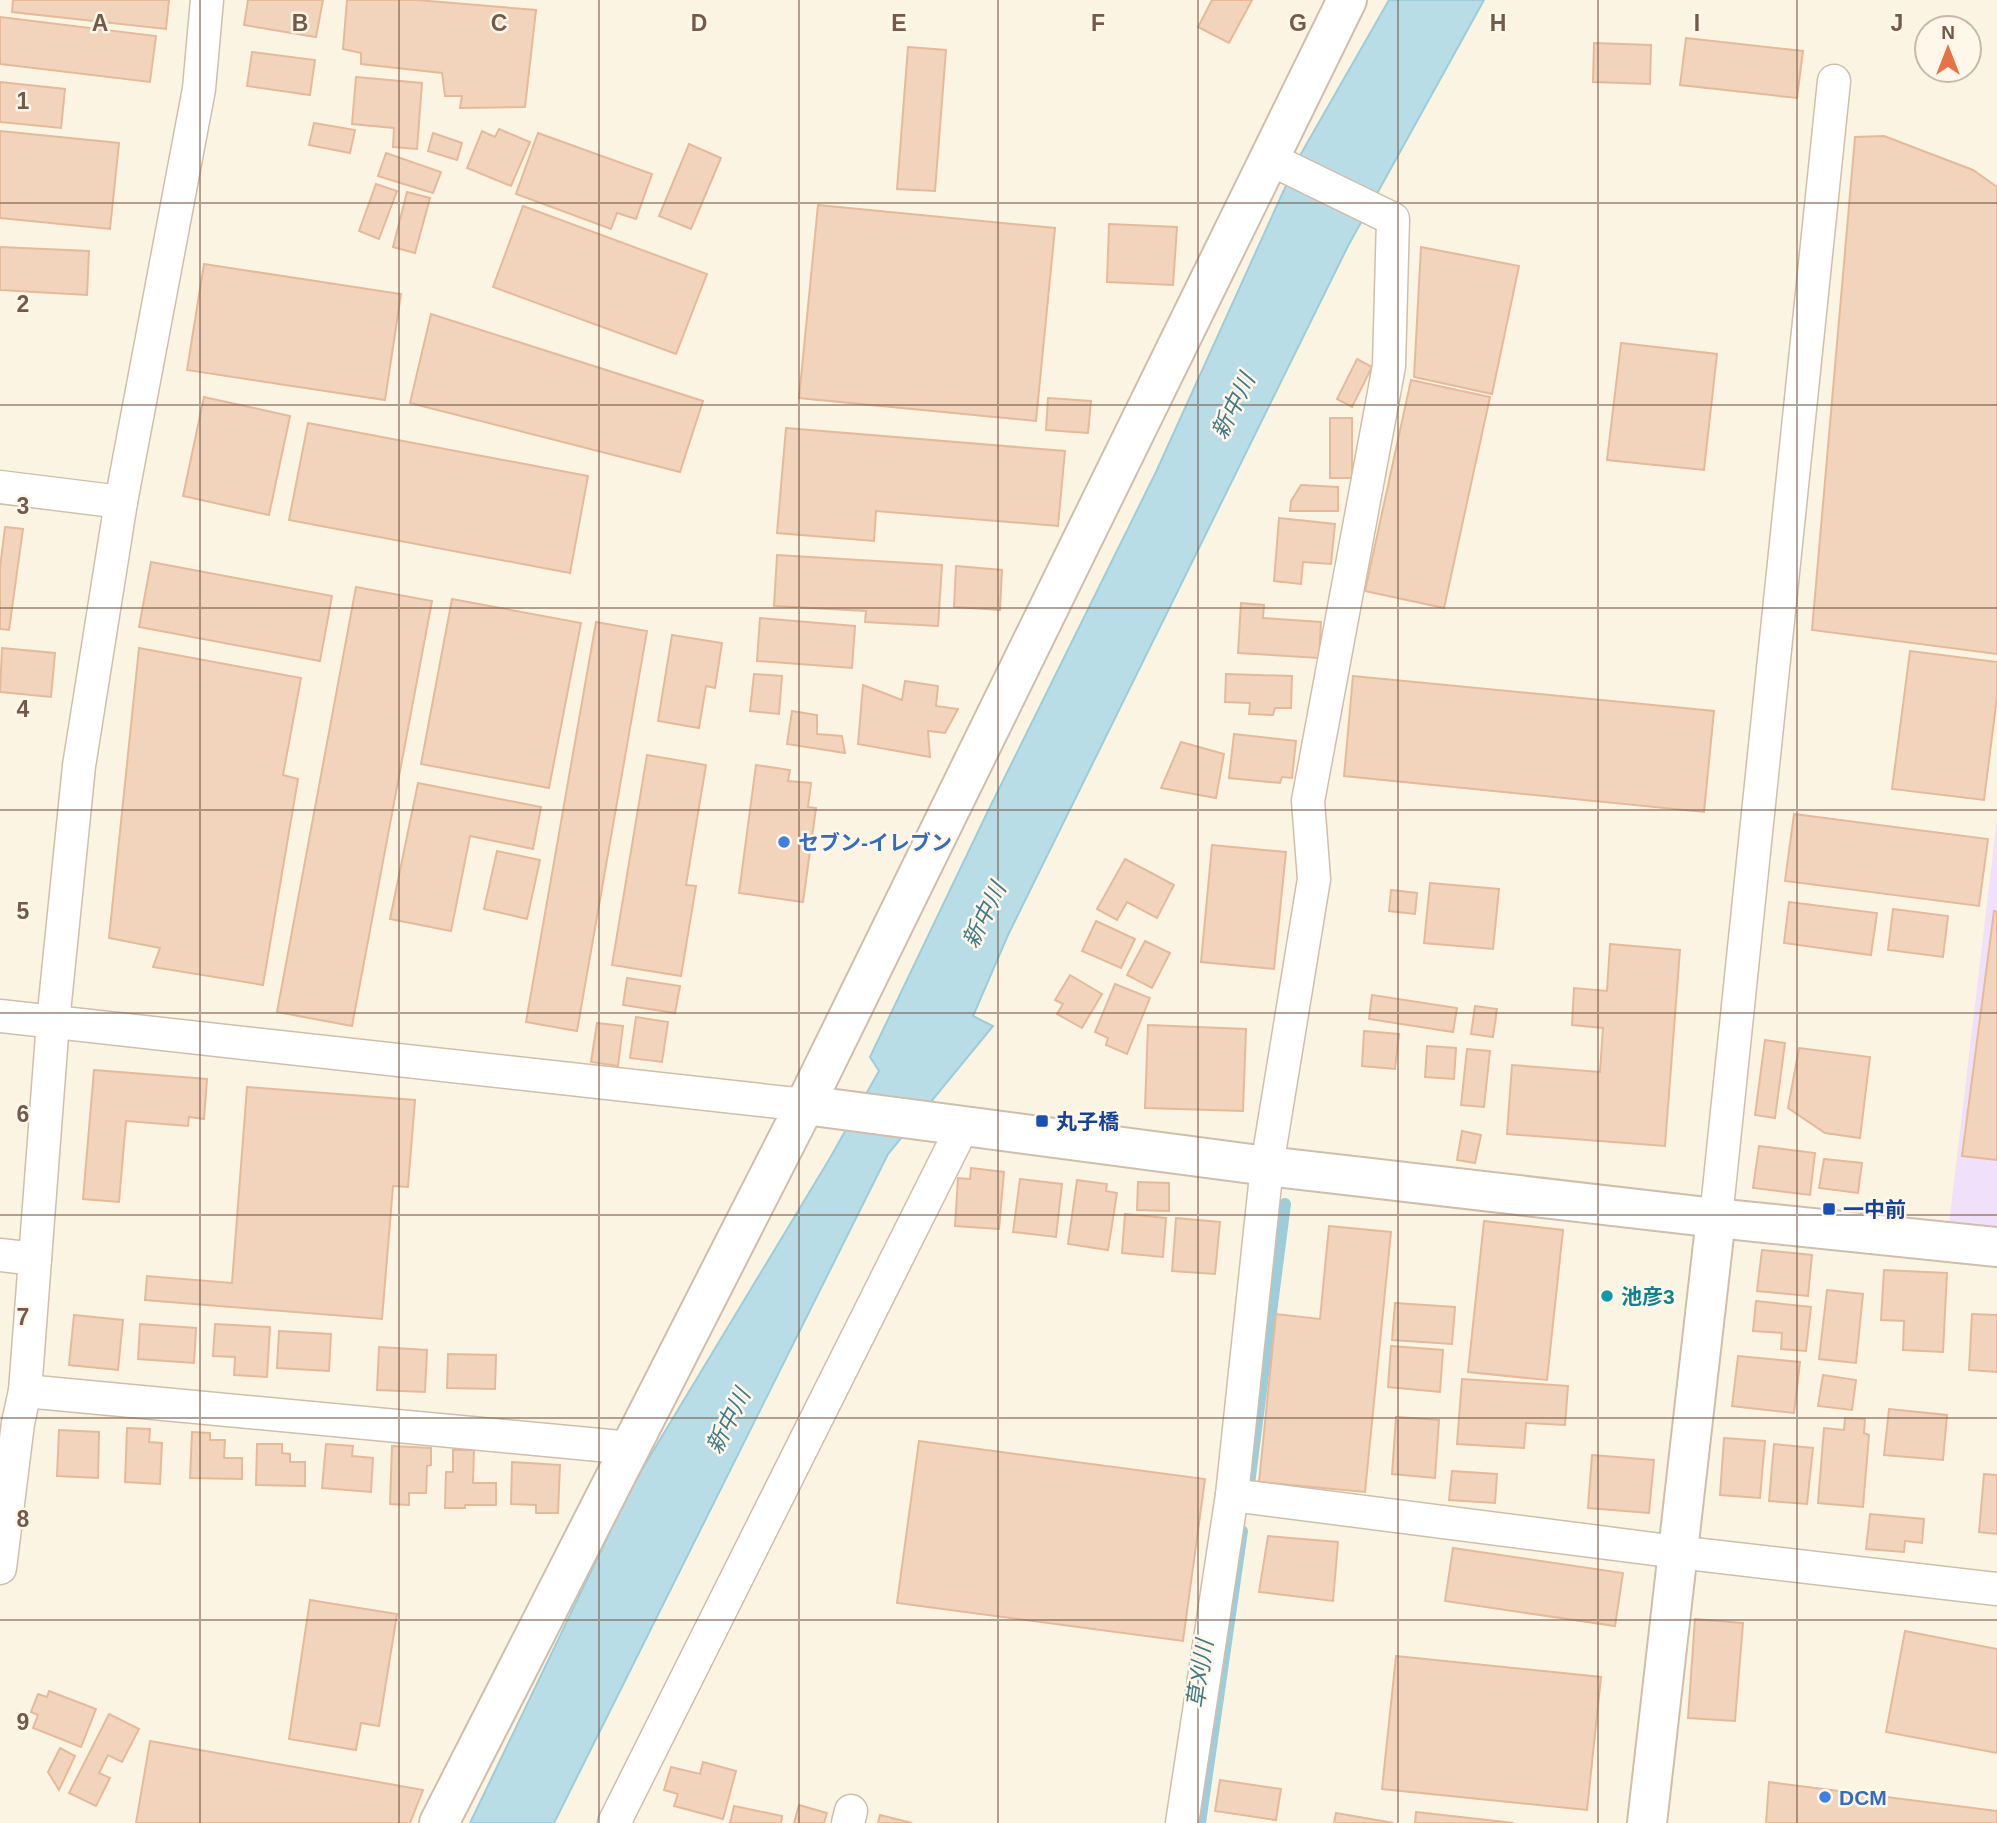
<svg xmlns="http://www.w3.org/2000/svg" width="1997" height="1823" viewBox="0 0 1997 1823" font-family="Helvetica,'Noto Sans JP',sans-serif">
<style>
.education{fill:#f1e0f9}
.water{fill:#b8dde6;stroke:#9eccd8;stroke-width:2}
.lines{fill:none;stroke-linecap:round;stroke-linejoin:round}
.stream{stroke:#9eccd8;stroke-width:12}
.building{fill:#f2d3bb;stroke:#e5ba9b;stroke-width:2}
.minor-casing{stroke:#d0bead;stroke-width:35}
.tertiary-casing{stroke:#d0bead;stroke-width:42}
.minor{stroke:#fff;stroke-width:32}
.tertiary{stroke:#fff;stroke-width:38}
.grid{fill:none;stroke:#755a49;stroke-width:2;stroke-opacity:0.55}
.shop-dot{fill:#3f7fe0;stroke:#fff7ea;stroke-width:2.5}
.transit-dot{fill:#1a4fb4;stroke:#fff7ea;stroke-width:2.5}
.culture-dot{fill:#0f9aa8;stroke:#fff7ea;stroke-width:2.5}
.labels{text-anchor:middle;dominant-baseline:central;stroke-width:5;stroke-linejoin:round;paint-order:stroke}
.shop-label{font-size:21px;font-weight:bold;fill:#366cbe;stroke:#fff7ea;text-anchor:start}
.transit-label{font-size:21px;font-weight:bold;fill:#164399;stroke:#fff7ea;text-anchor:start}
.culture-label{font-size:21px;font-weight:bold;fill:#0d838f;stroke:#fff7ea;text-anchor:start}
.water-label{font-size:23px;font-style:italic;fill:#427a88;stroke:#fff7ea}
.grid-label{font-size:23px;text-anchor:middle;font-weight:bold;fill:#755a49;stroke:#fff7ea;stroke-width:5;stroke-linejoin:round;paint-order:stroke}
</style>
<rect width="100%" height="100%" fill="#fcf4e3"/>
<!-- education -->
<polygon class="education" points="1997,819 1997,1229 1949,1224"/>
<!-- water -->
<polygon class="water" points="1389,0 1484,0 1348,246 1008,935 973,1016 993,1026 888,1154 554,1823 470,1823 632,1486 830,1158 879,1071 870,1057 987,813 1156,472 1298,159"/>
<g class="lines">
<!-- stream -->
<g class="stream">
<polyline points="1249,1484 1285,1204"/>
<polyline points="1200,1823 1242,1531"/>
</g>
</g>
<!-- building -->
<g class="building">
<polygon points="13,0 169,0 166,29 12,12"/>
<polygon points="248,0 323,0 316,37 244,25"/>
<polygon points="347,0 417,0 536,10 525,107 460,108 462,96 445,96 442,73 361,64 361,53 343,49"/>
<polygon points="1212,0 1252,0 1229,43 1198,27"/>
<polygon points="0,17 156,36 150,82 0,64"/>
<polygon points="1686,38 1803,51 1797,98 1680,85"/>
<polygon points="1594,43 1651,45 1650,84 1593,82"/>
<polygon points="908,47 946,50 935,191 897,189"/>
<polygon points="252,52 315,60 310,95 247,86"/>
<polygon points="356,77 422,83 417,149 393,147 394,128 352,124"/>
<polygon points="0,82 65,89 61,128 0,122"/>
<polygon points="314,123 355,130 350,153 309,145"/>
<polygon points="499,129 530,142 511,186 467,168 482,131 495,137"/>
<polygon points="0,131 119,143 110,229 0,218"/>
<polygon points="433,133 462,143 457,160 428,151"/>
<polygon points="538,133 652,174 636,219 617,213 611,229 516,194"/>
<polygon points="1884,136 1973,170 1997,187 1997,654 1812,630 1855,137"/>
<polygon points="689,144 721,158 691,229 659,216"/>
<polygon points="386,153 441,172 433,193 378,176"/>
<polygon points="376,184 397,191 379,239 359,231"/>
<polygon points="407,192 430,198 415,253 393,247"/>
<polygon points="818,205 1055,228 1036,421 799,398"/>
<polygon points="523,206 707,274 676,354 493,287"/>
<polygon points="1109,224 1177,227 1173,285 1107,282"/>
<polygon points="0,247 89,251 87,295 0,290"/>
<polygon points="1421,247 1519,266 1492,394 1414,377"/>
<polygon points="204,264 401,294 385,400 187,370"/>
<polygon points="431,314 703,401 680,472 410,403"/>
<polygon points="1621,343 1717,354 1704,470 1607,460"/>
<polygon points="1357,359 1372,367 1352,407 1337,399"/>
<polygon points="1411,380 1490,397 1444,608 1365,591"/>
<polygon points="204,397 290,416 269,515 183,496"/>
<polygon points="1048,398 1091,401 1088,433 1046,430"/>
<rect x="1330" y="418" width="22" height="60"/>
<polygon points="308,423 588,476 570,573 289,520"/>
<polygon points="786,428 1065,451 1058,526 876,511 874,541 777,533"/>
<polygon points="1301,485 1338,487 1338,511 1290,511 1291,501"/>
<polygon points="1279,518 1335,524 1331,564 1303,562 1301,584 1274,581"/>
<polygon points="5,527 23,529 9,630 0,629 0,568"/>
<polygon points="777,555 942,565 938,626 865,622 866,611 774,606"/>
<polygon points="151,562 332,596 320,661 139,627"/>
<polygon points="956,566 1002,570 1000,610 954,607"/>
<polygon points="356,587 432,601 352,1026 277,1012"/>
<polygon points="452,599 581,623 549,788 421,764"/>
<polygon points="1241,603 1264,605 1263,618 1321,622 1319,658 1238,653"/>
<polygon points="760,618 855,626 852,668 757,661"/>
<polygon points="596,622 647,631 577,1031 526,1022"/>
<polygon points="672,635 722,643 715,688 706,686 699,728 658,721"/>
<polygon points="2,648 55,653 51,697 0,692"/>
<polygon points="139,648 301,678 283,775 298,779 263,985 153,967 160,948 109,938"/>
<polygon points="1910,651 1997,662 1997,697 1984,800 1892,789"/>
<polygon points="754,674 782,676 779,714 750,711"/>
<polygon points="1226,674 1292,676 1291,708 1275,708 1273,715 1249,714 1250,703 1225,702"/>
<polygon points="1353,676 1714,711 1704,812 1344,776"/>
<polygon points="905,681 938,686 936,706 958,709 945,733 928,731 930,757 858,744 863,685 902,700"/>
<polygon points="792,711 817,715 817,734 842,736 845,753 787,744"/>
<polygon points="1234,734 1296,741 1292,778 1282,777 1280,783 1229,778"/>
<polygon points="1181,742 1224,754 1216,798 1161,788"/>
<polygon points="647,755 706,765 686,885 696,886 681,976 612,965"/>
<polygon points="756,765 790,770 788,781 811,783 808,807 816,808 803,902 739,893"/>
<polygon points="418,783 541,807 533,849 470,836 451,931 390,919"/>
<polygon points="1794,814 1988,839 1979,906 1785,881"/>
<polygon points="1212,845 1286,852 1274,969 1201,962"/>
<polygon points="497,851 540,860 527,919 484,909"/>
<polygon points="1125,859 1174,885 1157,918 1127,902 1117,920 1097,909"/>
<polygon points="1430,883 1499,889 1493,949 1424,943"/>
<polygon points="1391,890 1417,893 1415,914 1389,911"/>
<polygon points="1789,902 1877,913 1871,955 1784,943"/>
<polygon points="1893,909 1948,916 1943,957 1888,950"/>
<polygon points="1994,911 1997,912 1997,1160 1962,1156"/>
<polygon points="1096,921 1135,939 1121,968 1082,951"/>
<polygon points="1145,941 1170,953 1152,988 1127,975"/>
<polygon points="1610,944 1680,950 1665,1146 1507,1134 1512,1065 1600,1072 1603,1028 1572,1025 1574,988 1607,991"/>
<polygon points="1070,975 1102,994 1082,1028 1057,1014 1063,1004 1055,1000"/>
<polygon points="627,978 680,986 675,1013 623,1005"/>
<polygon points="1115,984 1150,998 1127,1054 1106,1045 1108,1038 1095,1032"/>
<polygon points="1372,995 1457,1008 1453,1032 1369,1019"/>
<polygon points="1475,1006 1497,1009 1493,1037 1471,1034"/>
<polygon points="636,1017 668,1022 662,1062 630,1058"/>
<polygon points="597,1023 623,1026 618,1066 591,1062"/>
<polygon points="1148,1025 1246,1029 1243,1111 1145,1108"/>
<polygon points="1364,1031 1399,1034 1395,1069 1362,1066"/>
<polygon points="1765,1040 1785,1043 1775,1118 1755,1115"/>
<polygon points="1427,1046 1456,1048 1454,1079 1425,1077"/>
<polygon points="1799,1048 1870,1057 1860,1138 1825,1133 1788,1108"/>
<polygon points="1467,1049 1490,1051 1484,1107 1461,1105"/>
<polygon points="94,1070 207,1079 204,1119 189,1117 188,1126 126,1121 119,1202 83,1199"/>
<polygon points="247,1087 415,1100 408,1187 393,1186 382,1319 145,1300 147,1276 232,1283"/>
<polygon points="1462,1131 1481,1135 1475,1163 1457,1160"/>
<polygon points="1759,1146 1815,1153 1810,1195 1753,1188"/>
<polygon points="1824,1159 1862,1163 1858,1193 1819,1188"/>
<polygon points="971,1168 1004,1172 999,1229 955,1226 958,1178 970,1179"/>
<polygon points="1020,1179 1062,1184 1056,1237 1013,1232"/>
<polygon points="1077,1180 1107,1184 1106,1191 1117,1193 1108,1250 1068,1244"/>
<polygon points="1138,1182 1169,1183 1169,1211 1137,1210"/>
<polygon points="1125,1214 1166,1218 1163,1257 1122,1253"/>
<polygon points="1176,1218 1220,1222 1215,1274 1172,1271"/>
<polygon points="1484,1221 1563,1230 1547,1380 1468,1372"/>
<polygon points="1329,1226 1391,1232 1365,1492 1259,1482 1276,1314 1320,1319"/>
<polygon points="1762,1250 1812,1255 1808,1296 1757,1291"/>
<polygon points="1884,1270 1947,1273 1943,1352 1903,1350 1904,1321 1881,1320"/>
<polygon points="1827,1290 1863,1294 1856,1363 1819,1359"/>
<polygon points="1756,1301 1811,1307 1806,1351 1781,1349 1782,1333 1753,1331"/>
<polygon points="1395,1303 1455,1307 1452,1344 1392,1340"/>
<polygon points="1972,1314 1997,1315 1997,1372 1969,1370"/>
<polygon points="74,1315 123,1320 118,1370 69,1365"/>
<polygon points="140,1324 196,1328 194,1363 138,1359"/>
<polygon points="215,1324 270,1327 267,1377 234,1375 235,1357 213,1356"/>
<polygon points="279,1331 331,1334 329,1371 277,1368"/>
<polygon points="1391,1346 1443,1350 1440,1392 1388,1387"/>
<polygon points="379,1347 427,1350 425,1392 377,1390"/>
<polygon points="448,1354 496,1355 495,1389 447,1388"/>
<polygon points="1738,1356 1800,1362 1794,1413 1732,1406"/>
<polygon points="1823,1375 1856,1380 1852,1410 1818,1406"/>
<polygon points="1462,1379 1568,1386 1565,1425 1526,1423 1524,1448 1457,1444"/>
<polygon points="1889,1409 1947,1415 1943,1460 1884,1455"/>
<polygon points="1396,1417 1439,1420 1435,1478 1392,1474"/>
<polygon points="1845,1418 1865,1419 1864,1433 1869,1435 1863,1507 1818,1503 1824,1428 1844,1430"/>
<polygon points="127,1428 150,1429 149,1442 162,1443 160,1484 125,1482"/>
<polygon points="59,1430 99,1432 98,1478 57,1476"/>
<polygon points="192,1432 210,1433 210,1440 225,1440 224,1458 242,1458 242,1479 190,1478"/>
<polygon points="1724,1438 1765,1441 1760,1498 1720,1495"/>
<polygon points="919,1441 1205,1479 1183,1641 897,1603"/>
<polygon points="257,1444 282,1444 282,1453 290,1454 290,1462 305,1462 305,1486 256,1485"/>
<polygon points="326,1444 353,1446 352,1456 373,1458 371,1492 322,1488"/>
<polygon points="1774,1444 1813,1448 1807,1504 1769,1501"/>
<polygon points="392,1446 431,1448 431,1465 427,1466 426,1493 409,1493 409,1505 390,1504"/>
<polygon points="453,1450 474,1450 473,1483 496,1483 496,1505 465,1505 465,1508 445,1508 446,1472 453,1472"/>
<polygon points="1592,1455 1654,1460 1649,1513 1588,1508"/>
<polygon points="512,1462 560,1465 558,1513 536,1513 536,1505 511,1504"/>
<polygon points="1452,1471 1497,1474 1495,1503 1449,1500"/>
<polygon points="1984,1474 1997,1475 1997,1534 1979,1532"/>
<polygon points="1870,1514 1924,1519 1922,1543 1905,1541 1904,1552 1866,1549"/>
<polygon points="1268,1536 1338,1542 1333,1601 1259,1592"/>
<polygon points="1453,1548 1623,1573 1615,1626 1445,1601"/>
<polygon points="310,1600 397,1614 379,1726 361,1723 356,1750 289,1739"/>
<polygon points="1695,1619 1743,1623 1735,1721 1688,1718"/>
<polygon points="1905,1631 1997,1649 1997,1753 1886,1732"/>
<polygon points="1396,1656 1601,1677 1587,1810 1382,1789"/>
<polygon points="49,1691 96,1709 81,1747 33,1728 38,1715 31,1712 38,1694 47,1697"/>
<polygon points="109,1714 139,1729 122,1762 108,1755 99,1773 110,1778 96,1806 69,1793"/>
<polygon points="150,1741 423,1790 410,1823 136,1823"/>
<polygon points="60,1748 75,1756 59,1790 48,1772"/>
<polygon points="703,1762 736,1771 723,1819 674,1806 678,1794 664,1790 671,1767 700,1774"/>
<polygon points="1220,1780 1281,1789 1276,1820 1215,1811"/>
<polygon points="1769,1782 1997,1811 1997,1823 1766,1823"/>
<polygon points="799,1805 827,1813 824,1823 794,1823"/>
<polygon points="734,1806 782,1816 781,1823 730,1823"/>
<polygon points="1416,1812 1514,1823 1415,1823"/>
<polygon points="1336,1813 1394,1823 1334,1823"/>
<polygon points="880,1815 912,1823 878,1823"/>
</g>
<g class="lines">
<defs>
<g id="minor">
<polyline points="0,487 121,502"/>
<polyline points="0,1016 805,1105"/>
<polyline points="1716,1218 1834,81"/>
<polyline points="0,1255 35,1259"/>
<polyline points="25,1391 631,1448"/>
<polyline points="1232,1495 1677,1552 1997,1589"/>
<polyline points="0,1568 18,1423 25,1391 53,1022 79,766 121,502 199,89 207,0"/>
<polyline points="614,1823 963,1126"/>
<polyline points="848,1823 851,1811"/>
<polyline points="1182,1823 1232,1495 1267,1166 1314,879 1308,801 1389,366 1393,219 1270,159"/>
</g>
<g id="tertiary">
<polyline points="805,1105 1267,1166 1716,1218 1997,1247"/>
<polyline points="439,1823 805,1105 1347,0"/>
<polyline points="1647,1823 1716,1218"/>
</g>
</defs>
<!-- minor casing -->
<use href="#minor" class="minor-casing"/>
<!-- tertiary casing -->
<use href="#tertiary" class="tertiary-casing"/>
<!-- minor -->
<use href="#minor" class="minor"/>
<!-- tertiary -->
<use href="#tertiary" class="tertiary"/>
</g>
<!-- grid -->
<path class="grid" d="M200 0V1823M399 0V1823M599 0V1823M799 0V1823M998 0V1823M1198 0V1823M1398 0V1823M1598 0V1823M1797 0V1823M0 203H1997M0 405H1997M0 608H1997M0 810H1997M0 1013H1997M0 1215H1997M0 1418H1997M0 1620H1997"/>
<!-- markers -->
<g class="shop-dot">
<circle cx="784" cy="842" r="7"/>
<circle cx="1825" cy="1797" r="7"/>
</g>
<g class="transit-dot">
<rect x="1035" y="1114" width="14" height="14" rx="3.5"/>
<rect x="1822" y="1202" width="14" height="14" rx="3.5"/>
</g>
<circle class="culture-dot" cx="1607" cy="1296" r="7"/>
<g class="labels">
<!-- shop labels -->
<g class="shop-label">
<text x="798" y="842">セブン-イレブン</text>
<text x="1839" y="1797">DCM</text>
</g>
<!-- transit labels -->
<g class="transit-label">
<text x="1056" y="1121">丸子橋</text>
<text x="1843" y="1209">一中前</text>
</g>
<!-- culture labels -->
<g class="culture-label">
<text x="1621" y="1296">池彦3</text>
</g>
<!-- water labels -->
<g class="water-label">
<text transform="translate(1233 406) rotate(-64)">新中川</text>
<text transform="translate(984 915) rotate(-64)">新中川</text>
<text transform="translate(728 1421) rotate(-63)">新中川</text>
<text transform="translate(1200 1674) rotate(-82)">草刈川</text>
</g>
</g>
<g class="grid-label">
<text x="100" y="31">A</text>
<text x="300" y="31">B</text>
<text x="499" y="31">C</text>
<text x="699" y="31">D</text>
<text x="899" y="31">E</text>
<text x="1098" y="31">F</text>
<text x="1298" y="31">G</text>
<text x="1498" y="31">H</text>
<text x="1697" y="31">I</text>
<text x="1897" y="31">J</text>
<text x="23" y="109">1</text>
<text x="23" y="312">2</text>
<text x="23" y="514">3</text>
<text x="23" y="717">4</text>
<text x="23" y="919">5</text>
<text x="23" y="1122">6</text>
<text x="23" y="1325">7</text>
<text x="23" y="1527">8</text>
<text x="23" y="1730">9</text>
</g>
<!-- north arrow -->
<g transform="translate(1948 49)"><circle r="33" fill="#fff7ea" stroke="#c8b8aa" stroke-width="2"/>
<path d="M0-5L12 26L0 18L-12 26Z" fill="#e77148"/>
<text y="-10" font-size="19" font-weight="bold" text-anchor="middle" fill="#755a49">N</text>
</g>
</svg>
